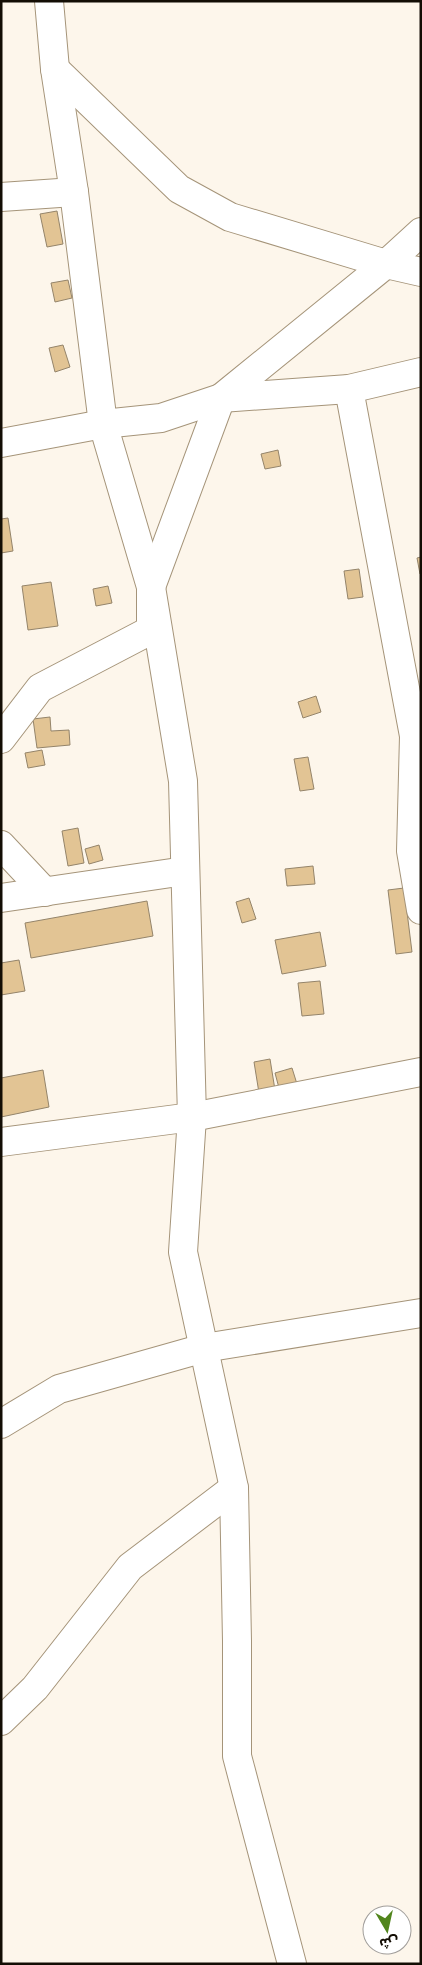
<svg xmlns="http://www.w3.org/2000/svg" width="422" height="1965" viewBox="0 0 422 1965" font-family="'Titillium Web','Noto Sans Arabic',sans-serif">
<style>
.building{fill:#e2c494;stroke:#94846a}
.lines{fill:none;stroke-linecap:round;stroke-linejoin:round}
.minor-casing{stroke:#a59479;stroke-width:30}
.minor{stroke:#fff;stroke-width:28}
</style>
<rect width="100%" height="100%" fill="#fdf6eb"/>
<!-- building -->
<g class="building">
<polygon points="57,211 63,244 47,247 40,214"/>
<polygon points="68,280 72,298 55,302 51,283"/>
<polygon points="63,345 70,367 55,372 49,348"/>
<polygon points="278,450 281,466 265,469 261,454"/>
<polygon points="8,518 13,551 1,553 1,519"/>
<polygon points="421,557 421,574 420,574 417,558"/>
<polygon points="359,569 363,597 348,599 344,571"/>
<polygon points="51,582 58,626 28,630 22,586"/>
<polygon points="108,586 112,603 96,606 93,589"/>
<polygon points="316,696 321,712 303,718 298,702"/>
<polygon points="50,717 51,731 69,730 70,745 37,748 33,719"/>
<polygon points="42,750 45,765 28,768 25,753"/>
<polygon points="308,757 314,789 300,791 294,759"/>
<polygon points="78,828 84,863 68,866 62,831"/>
<polygon points="99,845 103,860 89,864 85,849"/>
<polygon points="313,866 315,884 287,886 285,869"/>
<polygon points="404,888 412,952 396,954 388,890"/>
<polygon points="249,898 256,919 242,923 236,902"/>
<polygon points="147,901 153,936 31,958 25,923"/>
<polygon points="320,932 326,966 282,974 275,940"/>
<polygon points="19,960 25,991 1,995 1,963"/>
<polygon points="320,981 324,1014 302,1016 298,983"/>
<polygon points="270,1059 275,1090 259,1093 254,1062"/>
<polygon points="292,1068 297,1084 279,1088 275,1073"/>
<polygon points="43,1070 49,1107 1,1117 1,1078"/>
</g>
<g class="lines">
<defs>
<g id="minor">
<polyline points="49,1 55,69 74,192 103,424 151,587 183,781 192,1117 183,1252 234,1488 237,1641 237,1756 292,1964"/>
<polyline points="55,69 179,189 230,217 386,264 421,272"/>
<polyline points="1,197 74,192"/>
<polyline points="349,389 414,736 411,851 421,910"/>
<polyline points="1,443 103,424 161,418 221,398 349,389 421,372"/>
<polyline points="1,739 40,688 151,630 151,587 221,398 386,264 421,232"/>
<polyline points="1,845 45,892"/>
<polyline points="1,898 185,871"/>
<polyline points="1,1142 192,1117 421,1072"/>
<polyline points="1,1424 59,1389 204,1348 421,1313"/>
<polyline points="1,1721 35,1688 130,1567 234,1488"/>
</g>
</defs>
<!-- minor casing -->
<use href="#minor" class="minor-casing"/>
<!-- minor -->
<use href="#minor" class="minor"/>
</g>
<!-- border -->
<rect width="422" height="1965" fill="none" stroke="#130d04" stroke-width="5"/>
<!-- north arrow -->
<g transform="translate(387 1930) rotate(171)"><circle r="24" fill="#ffffff" stroke="#a19e9b"/>
<path d="M0-4L9 19L0 12L-9 19Z" fill="#51851c"/>
<text y="-8" font-size="14" font-weight="bold" text-anchor="middle" fill="#130d04">ش</text>
</g>
</svg>
